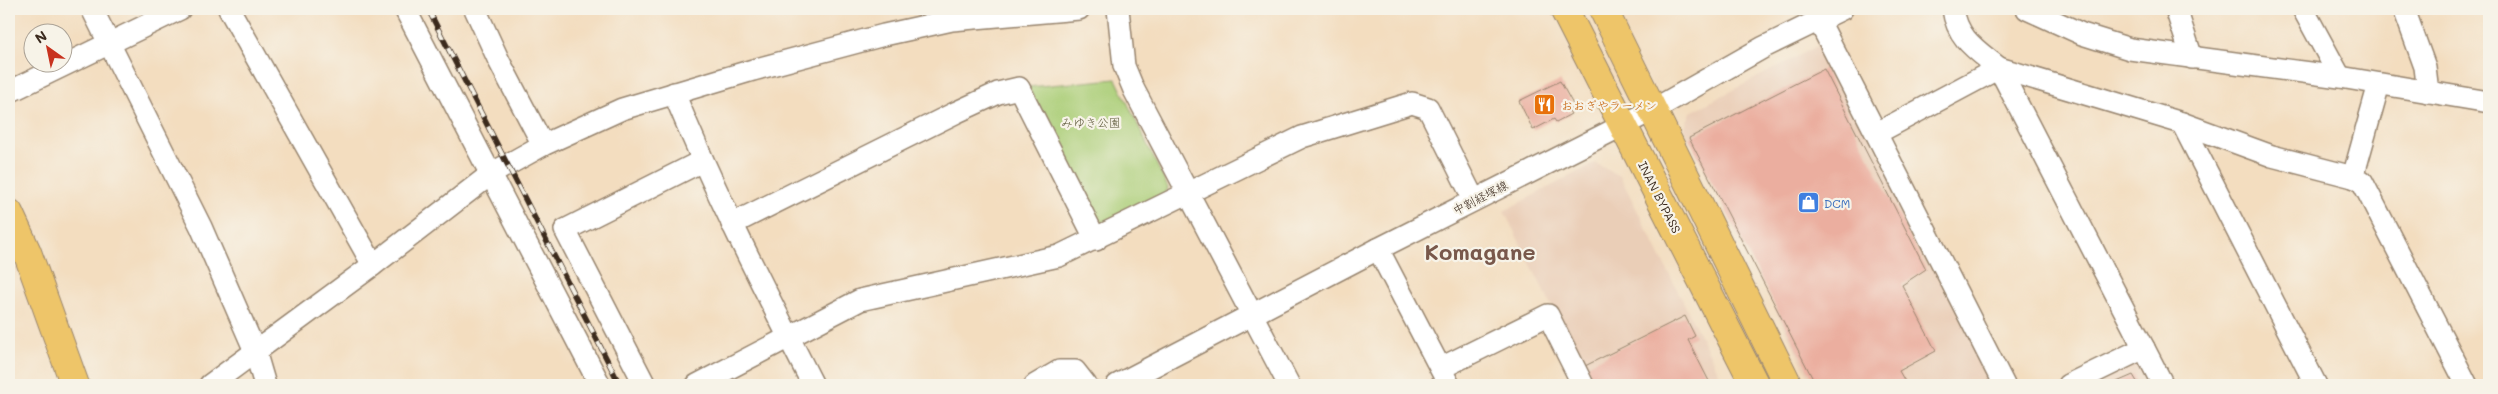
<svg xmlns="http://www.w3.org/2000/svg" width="2498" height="394" viewBox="0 0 2498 394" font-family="Mali,'Klee One',sans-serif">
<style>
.built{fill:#eaceb7}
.green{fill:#aace77;stroke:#727c4a}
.building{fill:#ebae9f}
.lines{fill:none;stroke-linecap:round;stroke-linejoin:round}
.minor-casing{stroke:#97846e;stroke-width:24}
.highway-casing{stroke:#97846e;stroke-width:30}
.minor{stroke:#fff;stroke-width:21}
.highway{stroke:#eec569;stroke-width:28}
.rail-casing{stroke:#3b2a1e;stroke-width:5.5}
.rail{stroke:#f7f3e8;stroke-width:4;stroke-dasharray:11;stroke-linecap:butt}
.labels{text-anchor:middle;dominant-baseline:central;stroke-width:4.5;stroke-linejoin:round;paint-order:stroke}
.food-label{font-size:12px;fill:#c56008;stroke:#f7f3e8;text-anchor:start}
.park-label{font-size:12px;fill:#575334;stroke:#f7f3e8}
.street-label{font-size:12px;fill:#3b2a1e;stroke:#f7f3e8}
.shop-label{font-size:12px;fill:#366cbe;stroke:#f7f3e8;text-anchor:start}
.town-label{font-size:22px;font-weight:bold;fill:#79584b;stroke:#f7f3e8}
</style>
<rect width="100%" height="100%" fill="#f7f3e8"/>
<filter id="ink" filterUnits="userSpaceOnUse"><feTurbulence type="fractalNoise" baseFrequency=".02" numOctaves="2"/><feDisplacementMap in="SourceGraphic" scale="10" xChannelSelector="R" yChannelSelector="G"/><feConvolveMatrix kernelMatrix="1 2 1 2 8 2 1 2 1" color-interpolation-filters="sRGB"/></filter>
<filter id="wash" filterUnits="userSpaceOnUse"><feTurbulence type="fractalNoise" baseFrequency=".0096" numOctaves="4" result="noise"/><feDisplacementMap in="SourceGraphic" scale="20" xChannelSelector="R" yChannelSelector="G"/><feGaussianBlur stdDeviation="1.12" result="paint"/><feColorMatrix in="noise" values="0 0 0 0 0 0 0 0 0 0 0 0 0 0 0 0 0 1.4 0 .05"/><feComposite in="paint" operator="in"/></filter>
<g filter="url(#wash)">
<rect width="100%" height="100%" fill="#f3ddbf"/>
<!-- built -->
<g class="built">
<polygon points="1823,43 1997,385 1813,385 1684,129 1691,112"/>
<polygon points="1595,163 1620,176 1725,385 1591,385 1504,211"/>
<polygon points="2133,362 2142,364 2153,385 2087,385"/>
</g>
<!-- green -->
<polygon class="green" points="1116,79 1168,188 1165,195 1106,226 1096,224 1028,87"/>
<g id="blocks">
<!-- building -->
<g class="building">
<polygon points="1824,69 1926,269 1902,285 1936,351 1899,371 1907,385 1816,385 1689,138"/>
<polygon points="1560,81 1575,108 1569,111 1571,114 1556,122 1554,119 1533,130 1519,101"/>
<polygon points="1685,316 1695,336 1688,340 1711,385 1593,385 1583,367"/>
<polygon points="2133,375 2139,385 2110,385"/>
</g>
</g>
</g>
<g filter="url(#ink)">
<use href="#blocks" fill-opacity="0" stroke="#97846e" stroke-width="1"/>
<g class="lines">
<defs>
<g id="minor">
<polyline points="92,9 201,227 255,351 265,385"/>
<polyline points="229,9 373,265"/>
<polyline points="405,9 600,385"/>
<polyline points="475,9 499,61 543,145"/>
<polyline points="1118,9 1124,66 1134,90 1289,385"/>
<path d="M1953 9C1957 39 1977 50 1999 68L2163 385"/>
<polyline points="2027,9 2082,34 2130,49 2340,77 2489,102"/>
<polyline points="2176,9 2192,58"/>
<polyline points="2303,9 2340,77"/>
<polyline points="2404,9 2425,67 2428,92"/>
<polyline points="1819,21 2004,385"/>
<polyline points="2379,84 2353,177 2362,181 2467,385"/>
<polyline points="9,92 180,9"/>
<path d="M674 93C715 193 764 289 813 385"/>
<polyline points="2182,123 2316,385"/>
<polyline points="1877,133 1999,68 2182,123 2272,156 2353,177"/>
<polyline points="732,224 957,112 998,93 1019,88 1096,240"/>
<polyline points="1378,249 1449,385"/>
<polyline points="1441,368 1548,315 1583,385"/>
<polyline points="210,385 373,265 491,174 543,145 622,109 753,70 884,35 952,20 1079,9"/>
<polyline points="645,385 565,230 702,161"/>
<polyline points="697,385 860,300 1059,256 1302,137 1412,103 1428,108 1474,200"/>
<polyline points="1035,385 1059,371 1075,371 1086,385"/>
<polyline points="1117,385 1378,249 1653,110 1764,47 1842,9"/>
<polyline points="2068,385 2144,348"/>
</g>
<g id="highway">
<polyline points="1564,9 1755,385"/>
<polyline points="1603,9 1788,385"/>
<polyline points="9,213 27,252 75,385"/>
</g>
</defs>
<!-- minor casing -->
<use href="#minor" class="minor-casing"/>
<!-- highway casing -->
<use href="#highway" class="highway-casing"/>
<!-- minor -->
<use href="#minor" class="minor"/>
<!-- highway -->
<use href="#highway" class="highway"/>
<defs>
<polyline id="rail" points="428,9 620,385"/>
</defs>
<!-- rail casing -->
<use href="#rail" class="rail-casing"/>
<!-- rail -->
<use href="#rail" class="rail"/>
</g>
</g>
<!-- icons -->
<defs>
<symbol id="restaurant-square" viewBox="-11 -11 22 22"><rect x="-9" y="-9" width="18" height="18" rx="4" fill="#e8710a" stroke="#f7f3e8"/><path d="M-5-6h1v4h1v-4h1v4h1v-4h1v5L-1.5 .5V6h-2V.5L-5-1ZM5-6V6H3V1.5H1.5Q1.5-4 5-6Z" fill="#fff"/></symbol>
<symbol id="shop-square" viewBox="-11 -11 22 22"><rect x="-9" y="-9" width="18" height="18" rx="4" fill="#3f7fe0" stroke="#f7f3e8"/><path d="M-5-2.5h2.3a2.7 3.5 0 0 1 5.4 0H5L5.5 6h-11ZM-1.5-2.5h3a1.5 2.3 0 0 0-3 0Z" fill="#fff"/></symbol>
</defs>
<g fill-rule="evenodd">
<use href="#restaurant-square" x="1532" y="92" width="25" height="25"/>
<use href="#shop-square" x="1796" y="190" width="25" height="25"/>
</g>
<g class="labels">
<!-- food labels -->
<g class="food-label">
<text x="1561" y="105">おおぎやラーメン</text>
</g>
<!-- park labels -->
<g class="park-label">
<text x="1091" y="122">みゆき公園</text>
</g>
<!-- street labels -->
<g class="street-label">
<text transform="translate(1480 197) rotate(-27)">中割経塚線</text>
<text transform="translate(1660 197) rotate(63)">INAN BYPASS</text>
</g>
<!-- shop labels -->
<g class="shop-label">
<text x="1824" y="203">DCM</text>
</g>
<!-- town labels -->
<g class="town-label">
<text x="1480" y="251">Komagane</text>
</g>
</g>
<!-- margin -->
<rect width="2498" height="394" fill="none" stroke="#f7f3e8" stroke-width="30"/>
<!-- north arrow -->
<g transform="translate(48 48) rotate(327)"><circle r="24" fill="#f7f3e8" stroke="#aca397"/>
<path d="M0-4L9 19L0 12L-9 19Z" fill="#c8321e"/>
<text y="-8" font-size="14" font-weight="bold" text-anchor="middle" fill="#3b2a1e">N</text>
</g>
</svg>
